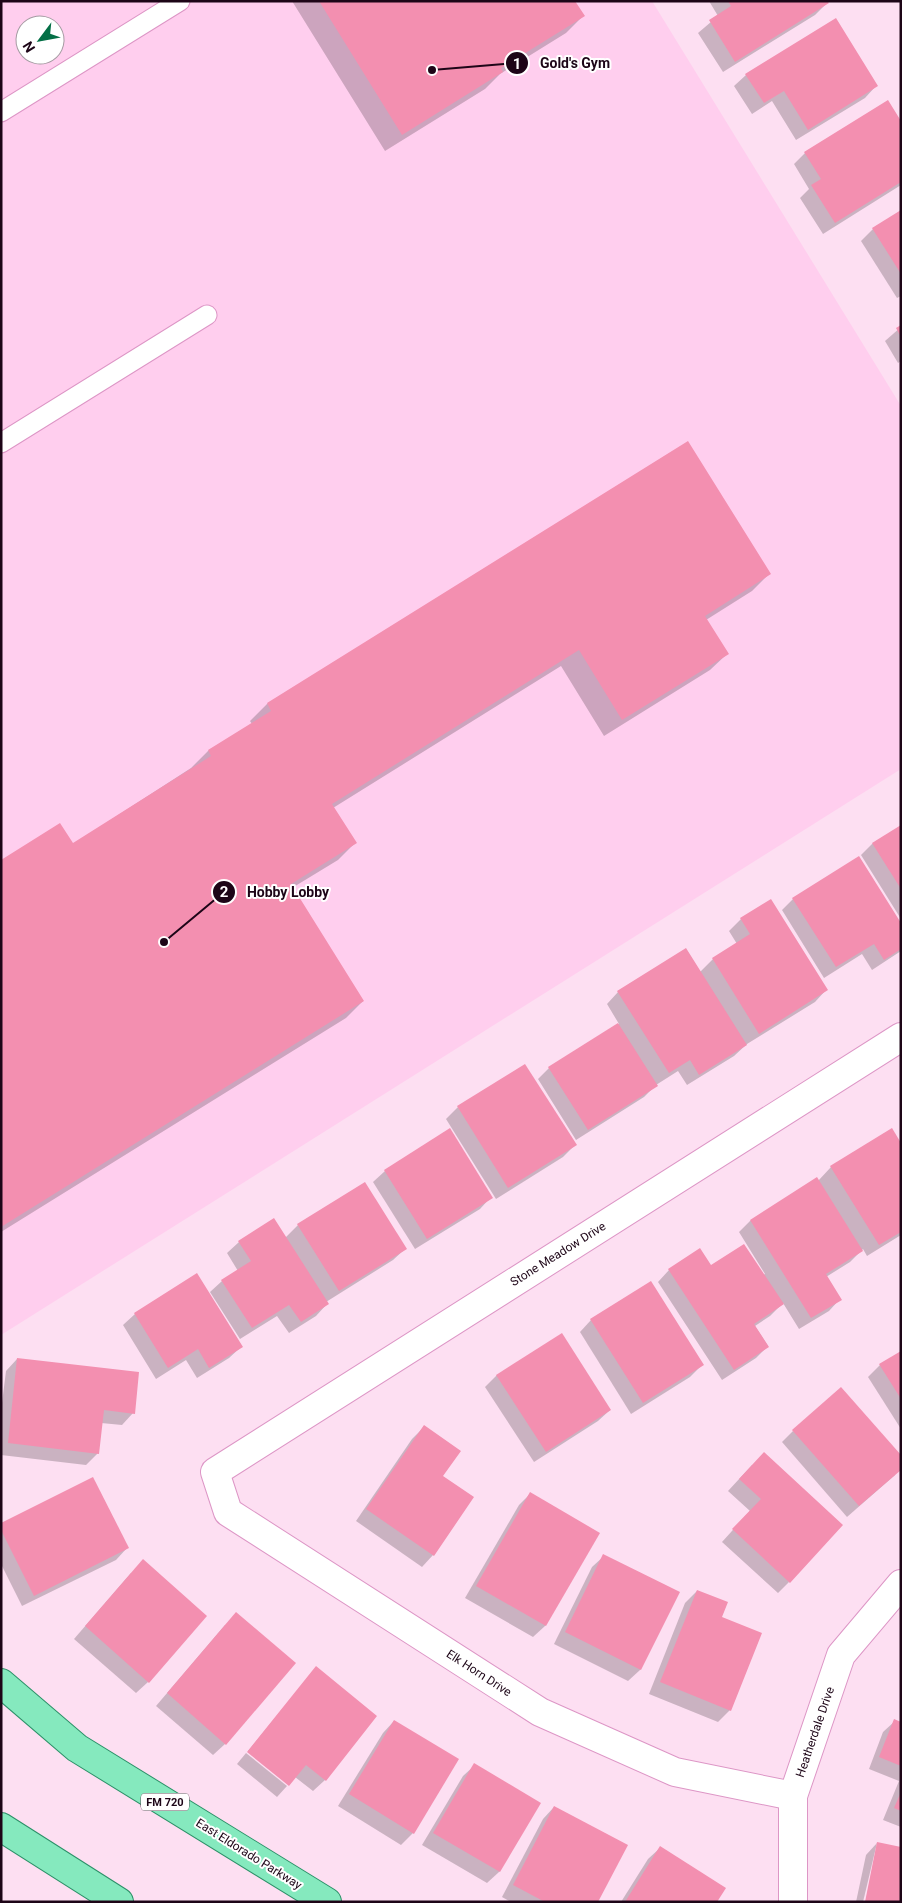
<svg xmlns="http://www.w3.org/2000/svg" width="902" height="1903" viewBox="0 0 902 1903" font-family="Roboto,sans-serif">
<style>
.built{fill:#ffceee;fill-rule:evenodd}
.shadow{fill:#0003}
.building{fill:#f38fb0}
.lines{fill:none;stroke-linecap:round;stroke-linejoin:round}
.service-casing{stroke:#dd96c6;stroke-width:21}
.minor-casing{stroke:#dd96c6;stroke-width:30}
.primary-casing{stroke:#2c9068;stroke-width:30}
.service{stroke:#fff;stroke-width:19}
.minor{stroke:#fff;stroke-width:28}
.primary{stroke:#85e9be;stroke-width:28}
.labels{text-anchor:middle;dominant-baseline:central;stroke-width:4;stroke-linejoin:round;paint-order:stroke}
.shield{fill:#fff;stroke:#61505d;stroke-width:1}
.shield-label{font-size:11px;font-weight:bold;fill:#1d0517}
.street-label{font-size:12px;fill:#1d0517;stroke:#fff}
.leader{fill:none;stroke:#1d0517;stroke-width:2}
.callout-dot{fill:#1d0517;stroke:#fff;stroke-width:2}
.mark-label{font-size:15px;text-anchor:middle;font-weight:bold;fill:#fff}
.callout-label{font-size:14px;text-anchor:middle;font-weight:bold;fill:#1d0517;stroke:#fff;stroke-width:4;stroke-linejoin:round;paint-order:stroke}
</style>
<rect width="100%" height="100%" fill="#fddff2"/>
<!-- built -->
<path class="built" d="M1 1H652L901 406V769L1 1335ZM25 25H55V55H25Z"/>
<!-- shadow -->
<g class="shadow">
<polygon points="292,1 574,1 583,16 566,33 500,74 485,89 385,151"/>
<polygon points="709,1 826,1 827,3 815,15 723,72 698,33 718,16"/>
<polygon points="746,75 876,86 865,98 796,140 772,101 752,114 734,86"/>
<polygon points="901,123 901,185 823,234 800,198 809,189 794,164 805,153"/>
<polygon points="901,212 901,296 897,298 861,241 873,229"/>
<polygon points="901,327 901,361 898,363 885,341"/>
<polygon points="687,443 769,574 752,591 706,620 727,654 710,670 604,736 561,666 333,808 355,843 338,860 292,888 363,1001 346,1018 1,1232 1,862 72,845 191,768 208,751 252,724 250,721 267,704"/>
<polygon points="901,826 901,919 861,855 872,844"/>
<polygon points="793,899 901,925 901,951 872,970 862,954 824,978 782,910"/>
<polygon points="741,919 826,990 815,1002 747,1044 734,1056 687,1085 678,1071 656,1085 644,1097 576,1140 538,1079 549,1068 619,1024 607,1004 618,992 700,972 713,959 737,944 729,931"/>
<polygon points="458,1107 575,1145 563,1157 496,1199 446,1119"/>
<polygon points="901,1145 901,1235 867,1256 863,1249 850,1262 826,1277 840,1299 829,1311 799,1329 783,1303 770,1316 755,1326 768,1346 756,1358 722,1380 658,1282 669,1270 711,1267 763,1275 765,1274 739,1232 750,1221 818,1181 831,1167"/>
<polygon points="385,1171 491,1197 480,1209 415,1249 373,1182"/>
<polygon points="298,1225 405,1249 393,1260 326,1302 327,1304 316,1316 289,1333 277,1316 240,1339 210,1292 222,1281 238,1271 227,1253 239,1242 285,1238"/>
<polygon points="135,1314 241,1347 229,1358 197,1378 186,1360 156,1379 123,1325"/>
<polygon points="591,1320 702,1365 690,1377 631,1414 580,1332"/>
<polygon points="901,1352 901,1429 868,1377 880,1365"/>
<polygon points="17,1359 133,1413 122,1425 101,1423 98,1453 86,1465 1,1455 1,1411 6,1371"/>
<polygon points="497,1375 610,1410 598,1421 534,1462 485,1387"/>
<polygon points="424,1427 433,1555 422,1567 356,1521 412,1439"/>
<polygon points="793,1431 895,1475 847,1517 782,1442"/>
<polygon points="752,1465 789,1582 778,1593 722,1542 750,1511 728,1491"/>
<polygon points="530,1494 598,1533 545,1626 533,1637 465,1598 519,1505"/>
<polygon points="1,1524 127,1548 116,1560 22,1606 1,1564"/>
<polygon points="604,1556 678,1593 640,1670 628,1681 554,1644 592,1567"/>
<polygon points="131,1573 148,1682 136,1693 74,1639"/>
<polygon points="697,1591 720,1618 730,1710 718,1722 649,1694 685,1603"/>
<polygon points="225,1625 225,1744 213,1755 156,1706"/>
<polygon points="316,1668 325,1780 313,1791 295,1777 289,1785 248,1751"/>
<polygon points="394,1721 413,1833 401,1845 338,1806 383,1733"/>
<polygon points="895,1721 901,1723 901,1827 883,1820 899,1781 869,1769 883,1732"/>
<polygon points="246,1753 287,1786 277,1797 237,1764"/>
<polygon points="475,1765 539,1804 499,1872 487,1883 422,1845 463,1776"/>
<polygon points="554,1807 597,1902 511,1902 502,1897 543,1819"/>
<polygon points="877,1843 863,1902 856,1902 866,1855"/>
<polygon points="660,1848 715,1902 621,1902 648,1859"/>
</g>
<!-- building -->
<g class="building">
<polygon points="319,1 575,1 585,16 501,68 503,72 402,135"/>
<polygon points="728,1 827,1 829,3 735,62 709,20 731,6"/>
<polygon points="836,18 878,86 808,130 784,91 764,103 745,74"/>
<polygon points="888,100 901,121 901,182 835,223 811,185 821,179 804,152"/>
<polygon points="901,210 901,274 872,228"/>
<polygon points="901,325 901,337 896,328"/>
<polygon points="688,441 771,574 705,616 729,654 622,720 579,650 332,804 357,843 291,884 364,1001 1,1227 1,860 60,823 73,843 211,756 208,750 271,711 267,703"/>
<polygon points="901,825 901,889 872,843"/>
<polygon points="859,856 901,923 901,949 884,960 874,944 836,967 792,898"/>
<polygon points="771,899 828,990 759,1034 712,958 750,934 740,918"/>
<polygon points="686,948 747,1045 699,1075 690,1060 669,1073 617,991"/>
<polygon points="618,1023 658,1086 588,1130 548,1067"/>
<polygon points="525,1064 577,1145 508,1188 457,1106"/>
<polygon points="450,1128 493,1198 427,1239 384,1170"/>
<polygon points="892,1128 901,1143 901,1232 879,1245 830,1166"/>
<polygon points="817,1177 863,1251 826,1274 842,1300 811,1318 750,1220"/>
<polygon points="365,1182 407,1249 339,1291 297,1224"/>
<polygon points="274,1218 329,1304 301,1322 289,1305 252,1328 221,1280 251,1261 238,1241"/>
<polygon points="744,1244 784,1304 754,1324 769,1347 734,1370 668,1269 700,1248 711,1265"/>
<polygon points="197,1273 243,1347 209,1368 198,1349 168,1368 134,1313"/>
<polygon points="651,1281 704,1365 643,1403 590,1319"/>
<polygon points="562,1333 611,1410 546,1452 496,1375"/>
<polygon points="901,1351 901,1399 879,1364"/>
<polygon points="17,1358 139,1372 135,1414 104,1410 99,1454 8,1443"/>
<polygon points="841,1387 901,1455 901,1470 859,1506 792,1430"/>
<polygon points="424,1425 461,1451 443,1476 474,1497 434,1556 366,1509"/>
<polygon points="764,1452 843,1525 790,1583 732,1529 761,1499 739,1479"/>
<polygon points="93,1477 129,1548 34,1596 1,1530 1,1523"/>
<polygon points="530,1492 600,1533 546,1626 476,1586"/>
<polygon points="603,1554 680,1592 641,1670 565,1632"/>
<polygon points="143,1559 207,1616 149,1683 85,1626"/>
<polygon points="697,1590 728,1602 722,1617 762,1633 731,1711 660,1682"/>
<polygon points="236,1612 296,1663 226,1745 167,1693"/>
<polygon points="316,1666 377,1716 326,1781 306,1765 289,1786 247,1752"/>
<polygon points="894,1719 901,1722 901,1766 879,1757"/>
<polygon points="394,1720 459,1759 414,1834 349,1794"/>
<polygon points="474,1763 541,1803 500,1872 433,1833"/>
<polygon points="901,1792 901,1811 894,1808"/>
<polygon points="554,1806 628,1845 598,1902 545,1902 513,1885"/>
<polygon points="877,1842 901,1847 901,1902 865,1902"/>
<polygon points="660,1846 726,1888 717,1902 625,1902"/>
</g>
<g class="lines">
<defs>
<g id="service">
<polyline points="1,112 180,1"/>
<polyline points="1,443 207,315"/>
</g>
<g id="minor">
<polyline points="793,1796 675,1772 540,1712 228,1512 215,1472 901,1037"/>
<polyline points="793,1902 793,1796 841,1655 901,1584"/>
</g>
<g id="primary">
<polyline points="1,1683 77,1748 327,1902"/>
<polyline points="1,1827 119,1902"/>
</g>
</defs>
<!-- service casing -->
<use href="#service" class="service-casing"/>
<!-- minor casing -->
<use href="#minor" class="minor-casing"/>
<!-- primary casing -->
<use href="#primary" class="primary-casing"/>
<!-- service -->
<use href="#service" class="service"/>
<!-- minor -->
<use href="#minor" class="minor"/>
<!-- primary -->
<use href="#primary" class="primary"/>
</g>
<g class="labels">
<!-- shield labels -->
<rect class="shield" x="141" y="1793.5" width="48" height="17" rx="4"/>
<g class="shield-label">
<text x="165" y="1802">FM 720</text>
</g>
<!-- street labels -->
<g class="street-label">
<text transform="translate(558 1254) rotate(-32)">Stone Meadow Drive</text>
<text transform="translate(479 1673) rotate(33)">Elk Horn Drive</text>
<text transform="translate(815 1732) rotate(-71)">Heatherdale Drive</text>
<text transform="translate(249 1854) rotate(32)">East Eldorado Parkway</text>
</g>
</g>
<!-- callouts -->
<path class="leader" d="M432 70L517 63M164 942L224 892"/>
<g class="callout-dot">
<circle cx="432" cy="70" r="5"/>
<circle cx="164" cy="942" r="5"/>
<circle cx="517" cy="63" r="12"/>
<circle cx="224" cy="892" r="12"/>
</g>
<g class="mark-label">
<text x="517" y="69">1</text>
<text x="224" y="897">2</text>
</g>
<g class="callout-label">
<text x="575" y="68">Gold's Gym</text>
<text x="288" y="897">Hobby Lobby</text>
</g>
<!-- border -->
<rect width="902" height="1903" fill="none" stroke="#1d0517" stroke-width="5"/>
<!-- north arrow -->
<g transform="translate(40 40) rotate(238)"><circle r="24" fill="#ffffff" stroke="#a59ba2"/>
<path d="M0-4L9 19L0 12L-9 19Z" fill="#046f46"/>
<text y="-8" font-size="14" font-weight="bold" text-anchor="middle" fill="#1d0517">N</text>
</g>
</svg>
